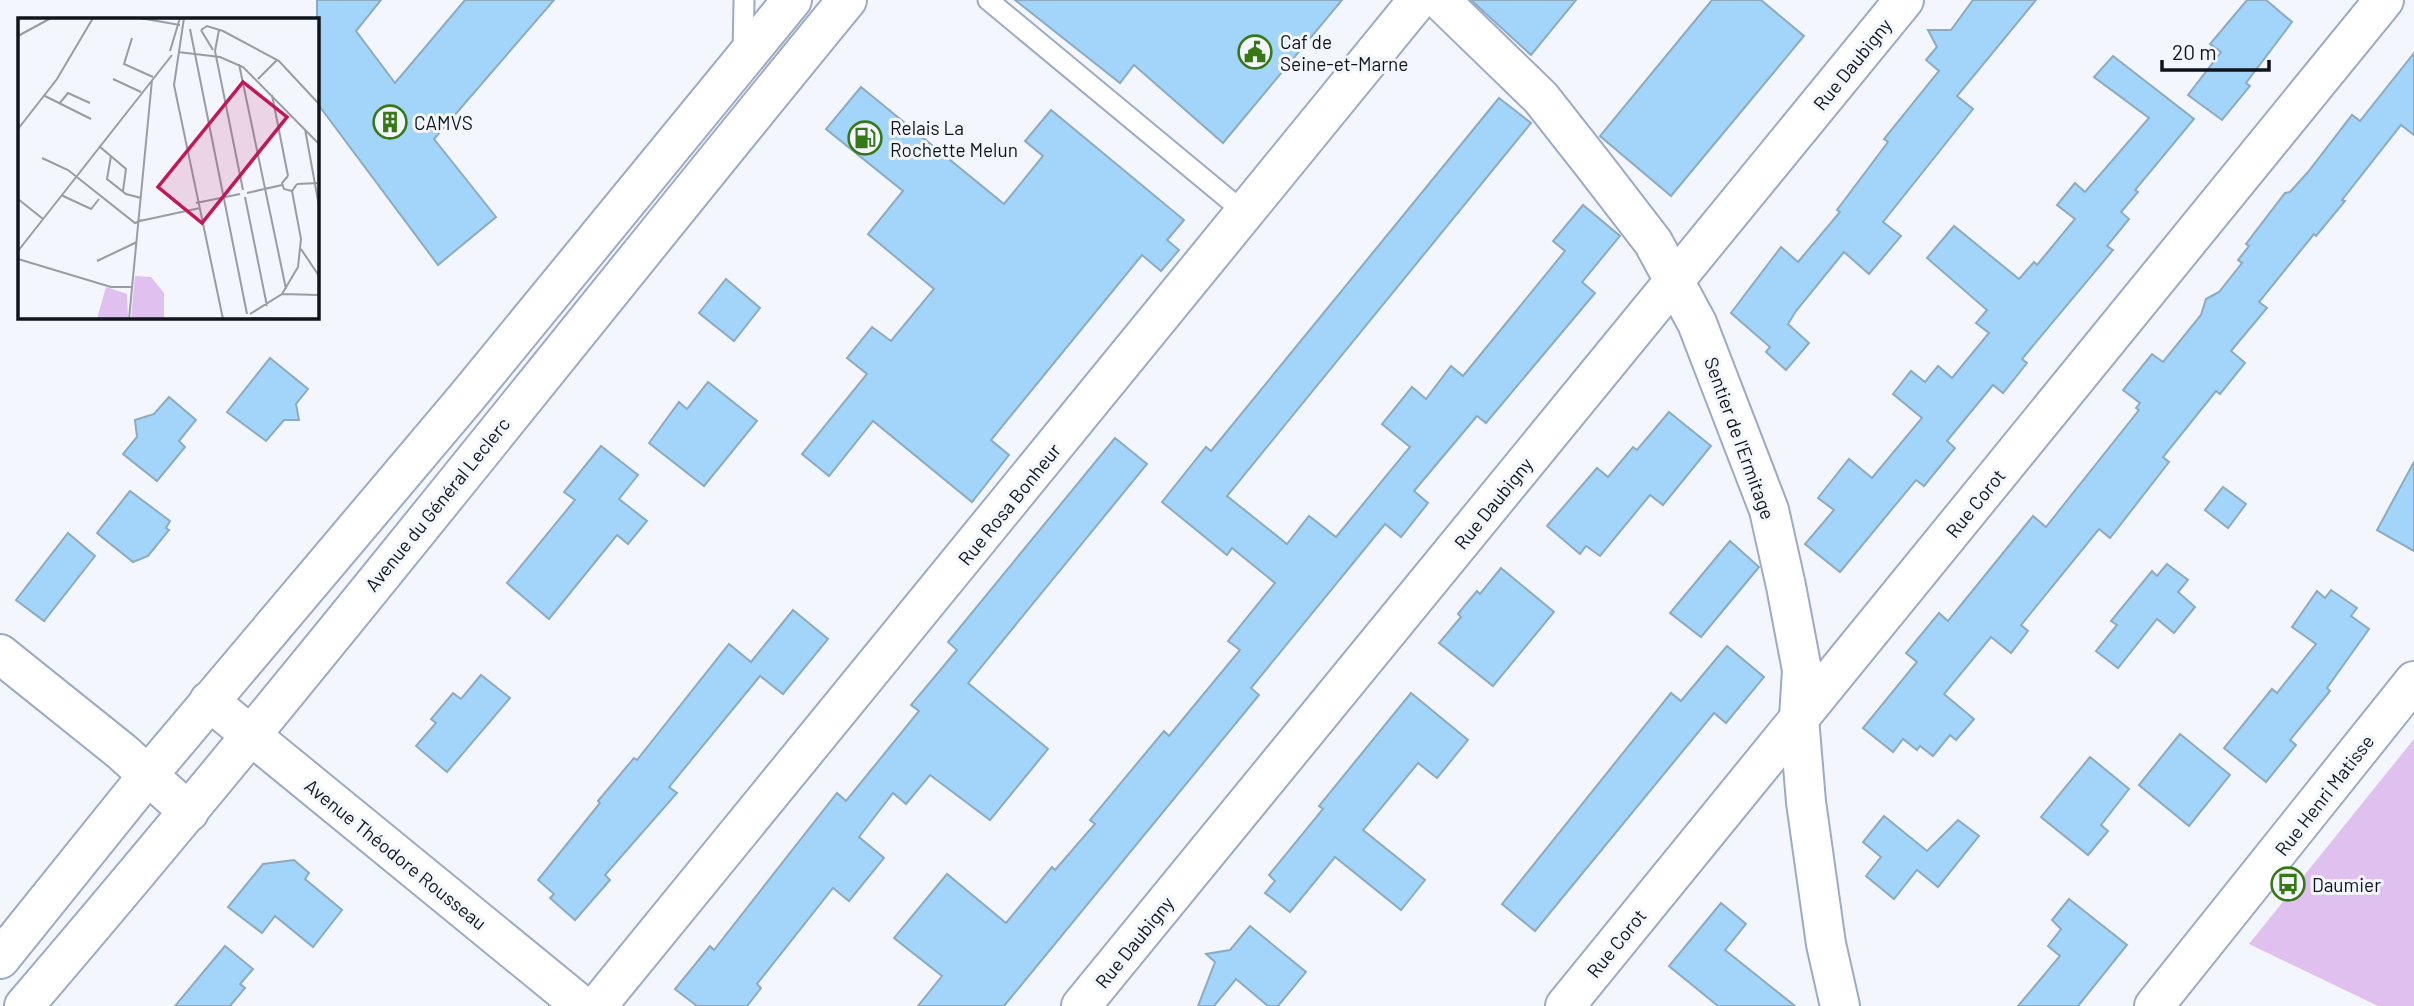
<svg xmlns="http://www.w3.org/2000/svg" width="2414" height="1006" viewBox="0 0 2414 1006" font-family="Barlow,sans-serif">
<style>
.green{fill:#e0c0ef}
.building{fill:#a2d5f9;stroke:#8dabc0;stroke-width:2}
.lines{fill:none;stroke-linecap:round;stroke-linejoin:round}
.lane-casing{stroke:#9caac7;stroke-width:23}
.street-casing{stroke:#9caac7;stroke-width:42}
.primary-casing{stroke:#9caac7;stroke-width:42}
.lane{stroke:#fff;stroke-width:19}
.street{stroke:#fff;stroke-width:38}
.primary{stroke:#fff;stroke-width:38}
.labels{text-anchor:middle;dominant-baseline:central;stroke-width:6;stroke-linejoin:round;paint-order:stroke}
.poi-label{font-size:19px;fill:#0f141e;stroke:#f3f6fc;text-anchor:start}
.street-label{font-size:19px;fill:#0f141e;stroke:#f3f6fc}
.inset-road{fill:none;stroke:#989ca3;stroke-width:2}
.view{fill:#c2185b;fill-opacity:0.15;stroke:#c2185b;stroke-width:3.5}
.inset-edge{fill:none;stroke:#0f141e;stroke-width:3.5}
</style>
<rect width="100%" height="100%" fill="#f3f6fc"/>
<!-- green -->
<polygon class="green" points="2414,739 2414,1006 2378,1006 2249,944"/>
<!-- building -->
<g class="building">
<polygon points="317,0 381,0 356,31 395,83 465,0 554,0 434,139 496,217 438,265 317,103"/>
<polygon points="1015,0 1342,0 1223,143 1134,65 1120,83"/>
<polygon points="1471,0 1576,0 1531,55"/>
<polygon points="1712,0 1761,0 1804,36 1671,196 1600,136"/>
<polygon points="1973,0 2036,0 1957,96 1973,109 1883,222 1901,236 1869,274 1844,252 1796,311 1788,324 1809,343 1786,370 1766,352 1770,347 1731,313 1781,247 1798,262 1840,212 1837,210 1888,142 1884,139 1939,71 1926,60 1937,47 1928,30 1951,30"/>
<polygon points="2247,0 2266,0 2292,22 2246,83 2250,86 2222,120 2188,95 2221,52 2210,44"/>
<polygon points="2414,53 2414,135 2401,125 2342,200 2345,201 2316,236 2314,234 2259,302 2267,308 2231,351 2245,363 2220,394 2216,391 2163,457 2169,462 2110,538 2099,529 2021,625 2028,631 2011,653 1991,637 1944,694 1974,719 1956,740 1950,735 1933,756 1920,746 1917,750 1903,739 1893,752 1863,728 1917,662 1906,653 1939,613 1948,621 2033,516 2046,527 2139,410 2136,408 2140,403 2123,390 2152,354 2163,362 2201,315 2206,299 2219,292 2242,263 2238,260 2249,246 2246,244 2285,193 2290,192 2308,172 2352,115 2360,121"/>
<polygon points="2113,56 2194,119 2135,190 2138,192 2121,212 2129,219 2107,246 2113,250 2022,359 2027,363 2003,393 1993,385 1947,441 1955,448 1924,486 1916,480 1840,572 1805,544 1834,510 1818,498 1849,459 1872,478 1922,418 1893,394 1911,371 1925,382 1938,366 1952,378 1989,333 1976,323 1987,310 1927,258 1954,226 2019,279 2034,262 2037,265 2075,219 2057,205 2075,183 2085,192 2149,118 2094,77"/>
<polygon points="861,87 1004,204 1043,156 1025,141 1051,110 1184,220 1167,240 1179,250 1161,271 1142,255 991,440 1009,455 972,502 873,421 829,476 802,454 867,374 847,358 872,327 891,341 934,289 868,234 903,191 826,129"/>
<polygon points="1499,98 1531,123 1227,496 1287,544 1309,516 1336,537 1410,447 1382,424 1412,387 1426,399 1451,366 1463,376 1565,251 1553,241 1583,205 1620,236 1582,282 1595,293 1486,423 1477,416 1414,491 1428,503 1401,537 1385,524 1251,688 1259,695 1004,1006 918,1006 942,976 894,938 947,874 1006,923 1052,867 1055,870 1095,824 1090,820 1164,731 1169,736 1240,650 1228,641 1275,583 1232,548 1227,555 1162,502 1206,447 1211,451"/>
<polygon points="726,279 760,308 734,341 699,313"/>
<polygon points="270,358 308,389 296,404 299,420 284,420 266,441 227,412"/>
<polygon points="708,382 757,421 704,486 649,443 679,402 687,409"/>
<polygon points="169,397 196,420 179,441 185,447 157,481 123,454 137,437 135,420 154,414"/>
<polygon points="1669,412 1711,446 1663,505 1650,495 1600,556 1586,546 1580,554 1547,526 1597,468 1608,477 1633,447 1637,450"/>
<polygon points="1115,438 1147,464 968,683 1048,749 990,820 930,775 906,804 893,793 859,837 884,858 849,901 833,888 757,984 761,988 747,1006 697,1006 675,989 710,946 714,950 837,793 846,801 919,711 911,705 957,650 948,642"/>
<polygon points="601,446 638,475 619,499 647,521 628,544 617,535 549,619 507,583 575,500 564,492"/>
<polygon points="2414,462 2414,551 2377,530"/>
<polygon points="2223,487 2246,504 2228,528 2205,510"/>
<polygon points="130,491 170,521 166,528 169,530 148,556 133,562 97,533"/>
<polygon points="68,533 95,556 44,621 16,600"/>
<polygon points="1730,541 1759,567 1701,637 1670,613"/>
<polygon points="2167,564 2188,580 2178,592 2195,607 2174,633 2157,619 2118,668 2096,651 2117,625 2111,621 2152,571 2157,576"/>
<polygon points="1501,568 1554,612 1493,686 1439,643 1461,617 1458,614 1466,604 1477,591 1480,594"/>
<polygon points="2331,590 2357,608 2351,616 2369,629 2327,688 2330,691 2290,740 2296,745 2266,782 2224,748 2272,689 2277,693 2316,644 2292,627 2317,591 2325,598"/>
<polygon points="793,610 828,639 783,694 760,676 669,787 677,793 605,875 610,880 575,920 550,898 554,894 538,880 600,803 598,801 634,758 637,760 729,644 751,662"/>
<polygon points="1727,646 1764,677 1726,723 1714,713 1535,931 1502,904 1671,693 1681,701"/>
<polygon points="481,675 510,698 447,772 416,746 436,723 431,719 453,693 461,699"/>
<polygon points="1411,693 1468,740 1437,778 1418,763 1363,830 1425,880 1401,910 1335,857 1290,912 1265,893 1275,881 1269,875 1323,809 1319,806"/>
<polygon points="2180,734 2230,775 2189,826 2139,785"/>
<polygon points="2090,757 2129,789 2101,825 2108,831 2088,855 2041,817"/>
<polygon points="1884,816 1927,851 1958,820 1979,836 1938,887 1917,870 1894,899 1866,876 1881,857 1863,842"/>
<polygon points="294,860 309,873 305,879 342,910 313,947 275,916 262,933 228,907 263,864"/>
<polygon points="2069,899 2127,945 2078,1006 2018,1006 2060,956 2048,946 2061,929 2052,920"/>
<polygon points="1721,903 1746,924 1725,950 1795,1006 1718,1006 1669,966"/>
<polygon points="1250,926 1306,972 1278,1006 1268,1006 1236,979 1214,1006 1198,1006 1215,962 1206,954 1230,950"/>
<polygon points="225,946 253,969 240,984 245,988 230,1006 175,1006"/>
</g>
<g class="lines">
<defs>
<g id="lane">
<polyline points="988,0 1245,213"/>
<polyline points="743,55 744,0"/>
</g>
<g id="street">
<polyline points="1440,0 1541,98 1596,168 1653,242 1697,323 1769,510 1786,586 1802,670 1799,718 1806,802 1826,944 1840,1006"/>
<polyline points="0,654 121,751 189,812"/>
<polyline points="209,701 582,1006"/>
<polyline points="597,1006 1418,0"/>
<polyline points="1081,1006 1904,0"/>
<polyline points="1565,1006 2384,0"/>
<polyline points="2154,1006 2414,681"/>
</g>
<g id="primary">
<polyline points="0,959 148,775 466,398 792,0"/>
<path d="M24 1006C306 677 572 335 847 0"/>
</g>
</defs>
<!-- lane casing -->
<use href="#lane" class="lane-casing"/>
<!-- street casing -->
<use href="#street" class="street-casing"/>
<!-- primary casing -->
<use href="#primary" class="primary-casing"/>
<!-- lane -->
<use href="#lane" class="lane"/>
<!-- street -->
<use href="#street" class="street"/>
<!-- primary -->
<use href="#primary" class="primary"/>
</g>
<!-- icons -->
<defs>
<symbol id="civic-ring" viewBox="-11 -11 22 22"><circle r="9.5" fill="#f3f6fc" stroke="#367816" stroke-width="1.5"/><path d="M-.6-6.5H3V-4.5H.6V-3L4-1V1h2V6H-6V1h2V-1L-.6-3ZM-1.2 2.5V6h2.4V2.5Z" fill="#367816"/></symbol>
<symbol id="building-ring" viewBox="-11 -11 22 22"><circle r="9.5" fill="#f3f6fc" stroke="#367816" stroke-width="1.5"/><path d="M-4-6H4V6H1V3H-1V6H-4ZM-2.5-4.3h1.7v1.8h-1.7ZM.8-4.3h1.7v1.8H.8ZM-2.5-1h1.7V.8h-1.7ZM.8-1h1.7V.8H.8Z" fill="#367816"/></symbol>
<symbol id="fuel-ring" viewBox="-11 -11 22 22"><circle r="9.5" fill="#f3f6fc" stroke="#367816" stroke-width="1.5"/><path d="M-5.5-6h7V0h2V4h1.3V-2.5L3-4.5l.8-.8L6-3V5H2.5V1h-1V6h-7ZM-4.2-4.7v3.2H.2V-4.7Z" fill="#367816"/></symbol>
<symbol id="bus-ring" viewBox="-11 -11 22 22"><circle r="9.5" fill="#f3f6fc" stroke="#367816" stroke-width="1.5"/><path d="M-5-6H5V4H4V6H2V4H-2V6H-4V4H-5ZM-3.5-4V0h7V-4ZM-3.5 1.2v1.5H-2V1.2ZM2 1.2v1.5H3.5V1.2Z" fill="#367816"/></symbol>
</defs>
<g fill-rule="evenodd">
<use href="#civic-ring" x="1236" y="33" width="38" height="38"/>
<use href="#building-ring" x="371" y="103" width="38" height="38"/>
<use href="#fuel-ring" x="846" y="119" width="38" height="38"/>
<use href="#bus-ring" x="2269" y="865" width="38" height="38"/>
</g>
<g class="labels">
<!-- poi labels -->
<g class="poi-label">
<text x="1280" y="41">Caf de<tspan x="1280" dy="22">Seine-et-Marne</tspan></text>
<text x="414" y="122">CAMVS</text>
<text x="890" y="127">Relais La<tspan x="890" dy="22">Rochette Melun</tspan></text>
<text x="2312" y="884">Daumier</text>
</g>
<!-- street labels -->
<g class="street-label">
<text transform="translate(1852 64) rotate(-51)">Rue Daubigny</text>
<text transform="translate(1740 438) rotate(70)">Sentier de l'Ermitage</text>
<text transform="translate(1493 503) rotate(-51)">Rue Daubigny</text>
<text transform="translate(1975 503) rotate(-51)">Rue Corot</text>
<text transform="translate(437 504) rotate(-51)">Avenue du Général Leclerc</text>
<text transform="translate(1009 504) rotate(-51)">Rue Rosa Bonheur</text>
<text transform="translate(2324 795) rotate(-52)">Rue Henri Matisse</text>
<text transform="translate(396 854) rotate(39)">Avenue Théodore Rousseau</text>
<text transform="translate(1134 942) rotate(-51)">Rue Daubigny</text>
<text transform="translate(1616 943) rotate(-51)">Rue Corot</text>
</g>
</g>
<!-- overview -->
<g transform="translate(18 18)">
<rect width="301" height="301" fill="#f3f6fc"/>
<path d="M117 258 133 259 146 275V301H113ZM88 269 109 276 110 301H79Z" fill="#e0c0ef"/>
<path class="inset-road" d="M122 0 162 7M166 0 156 67 205 301M172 11 229 296M183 12 189 8 205 13 261 43 301 86M183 12 195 32M201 12 197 33 225 172M0 18 33 0M114 20 106 46 135 59M152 33 162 0M160 34 202 39 225 49 301 126M221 46 268 271M95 61 123 74M240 61 259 42M254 77 270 158M27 78 73 101M41 86 50 75 72 85M0 111 39 61 75 0M287 111 301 188M81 128 108 151 105 173M93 138 89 161 108 176 123 180M24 140 50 152 117 205 124 202M270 158 264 165 266 171 274 173 279 166M279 166 301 165M229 175 264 167M43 177 73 191 81 181M227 179 249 288M0 181 25 201M178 185 222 176M122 203 182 190M283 231 301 258M0 233 154 37M0 241 93 269H114M79 243 119 224M264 276 301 277M232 296 264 276 280 249 283 221 274 173M233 300 282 301M111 301 134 62"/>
<path class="view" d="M225 64 269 99 184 205 140 169Z"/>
<rect width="301" height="301" class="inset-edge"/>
</g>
<!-- scale -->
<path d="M2162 60v10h107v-10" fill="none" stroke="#0f141e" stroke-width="3.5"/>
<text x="2172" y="60" font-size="21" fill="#0f141e" stroke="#f3f6fc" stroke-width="5" paint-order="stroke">20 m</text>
</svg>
